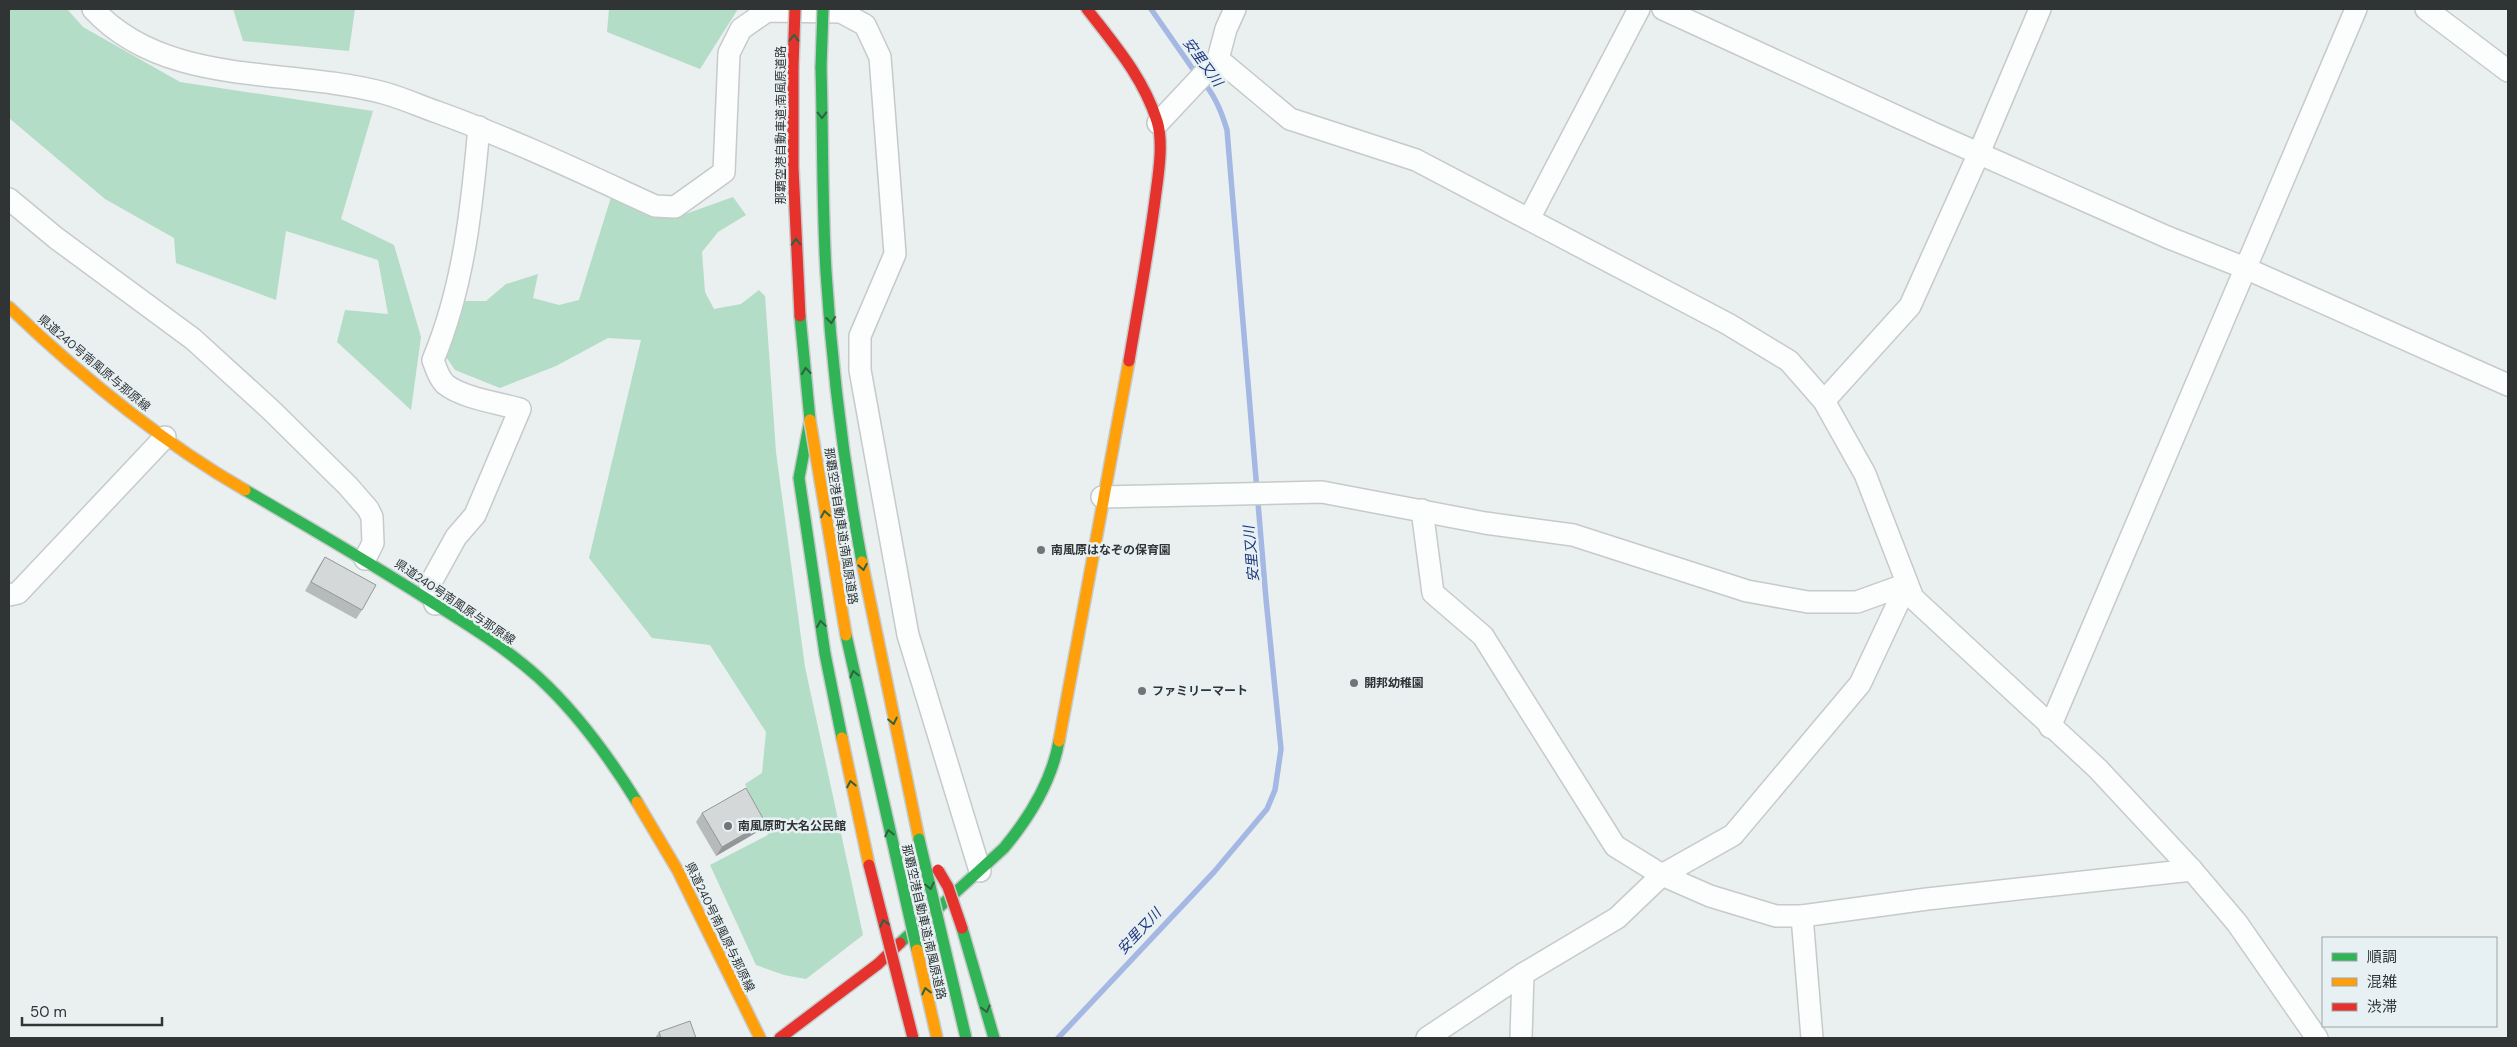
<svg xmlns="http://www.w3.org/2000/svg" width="2517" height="1047" viewBox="0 0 2517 1047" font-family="'DM Sans','Noto Sans JP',sans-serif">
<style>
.forest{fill:#b3ddc6}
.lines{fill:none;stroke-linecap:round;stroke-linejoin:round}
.stream{stroke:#a5b8e4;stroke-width:5.5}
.street-casing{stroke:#c6cacb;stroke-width:24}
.fast-casing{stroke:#c6cacb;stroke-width:14}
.slow-casing{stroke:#c6cacb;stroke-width:14}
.jam-casing{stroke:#c6cacb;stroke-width:14}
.street{stroke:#fcfdfd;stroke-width:21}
.fast{stroke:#30b455;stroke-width:11}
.slow{stroke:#ff9f0a;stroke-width:11}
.jam{stroke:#e5322d;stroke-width:11}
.fast-bridge-casing{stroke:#c6cacb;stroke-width:14;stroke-linecap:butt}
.slow-bridge-casing{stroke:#c6cacb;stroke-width:14;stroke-linecap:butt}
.jam-bridge-casing{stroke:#c6cacb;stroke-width:14;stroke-linecap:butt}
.fast-bridge{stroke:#30b455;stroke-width:11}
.slow-bridge{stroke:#ff9f0a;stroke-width:11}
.jam-bridge{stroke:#e5322d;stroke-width:11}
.wall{fill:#b6baba}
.shaded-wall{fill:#949797}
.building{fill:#d4d8d8;stroke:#949797}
.oneway{stroke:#306140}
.poi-dot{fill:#717576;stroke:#e7f1f3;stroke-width:2}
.labels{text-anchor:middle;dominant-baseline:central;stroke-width:5;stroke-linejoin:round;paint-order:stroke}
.street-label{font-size:12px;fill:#303435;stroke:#e7f1f3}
.poi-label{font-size:12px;font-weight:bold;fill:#303435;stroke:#e7f1f3;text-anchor:start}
.water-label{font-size:14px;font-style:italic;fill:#20367e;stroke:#e7f1f3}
</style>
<rect width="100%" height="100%" fill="#eaeff0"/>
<!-- forest -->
<g class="forest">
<polygon points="9,9 67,9 83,27 180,82 373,111 341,219 394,245 421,337 411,410 337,342 345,310 388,314 378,260 286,231 276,300 176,263 174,238 105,199 9,118"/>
<polygon points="233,9 355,9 349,51 243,41"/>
<polygon points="609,9 738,9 700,69 607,32"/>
<polygon points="612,194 642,209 680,216 733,197 746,215 718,232 702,252 705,292 714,309 741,304 759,290 765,296 776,452 805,667 863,935 806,979 784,975 756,965 710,865 768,835 745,784 762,773 766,732 710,645 652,638 589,558 641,340 608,338 556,366 500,388 455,370 444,354 465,301 486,301 506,284 538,274 533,298 559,305 579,300"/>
</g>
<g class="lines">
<!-- stream -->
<g class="stream">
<polyline points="1151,9 1197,75"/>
<path d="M1058 1038 1214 872 1267 809 1275 790 1281 749 1266 599 1227 130C1222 113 1215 95 1203 82"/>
</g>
<defs>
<g id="street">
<path d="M93 9C166 88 288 67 384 93 402 98 420 106 437 112 512 139 583 173 655 206L675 207 724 172 729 53 741 29 767 11 841 12 865 25 880 57 895 254 860 336V370L908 635 980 871"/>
<polyline points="1663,9 1935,134 2167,237 2245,268 2508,385"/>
<polyline points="2426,9 2508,71"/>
<polyline points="1218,59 1290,119 1416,160 1728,324 1789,361 1824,401 1865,474 1913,598 2098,769 2192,870 2237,923 2317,1038"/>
<polyline points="1158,123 1218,59 1226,29 1235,9"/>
<polyline points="9,199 56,238 193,339 271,410 348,486 368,509 372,517 373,543 365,559"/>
<polyline points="1529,219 1639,9"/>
<polyline points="1824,401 1910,306 1979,153 2040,9"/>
<polyline points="1102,497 1322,492 1485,523 1573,535 1747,591 1808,602 1857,602 1907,584"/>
<polyline points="1422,510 1433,593 1483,636 1615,846 1662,875 1710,896 1776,916 1802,916 1927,899 2192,870"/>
<polyline points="9,595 18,593 165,437"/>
<path d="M435 604 430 584 456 537 475 515 520 409C499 403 462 398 445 384 438 377 436 368 433 360 464 286 472 206 479 127"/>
<polyline points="2050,727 2356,9"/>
<polyline points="1802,916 1812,1038"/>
<polyline points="1427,1038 1523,974 1617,918 1662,875 1733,835 1860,684 1907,584"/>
<polyline points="1521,1038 1523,974"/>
</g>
<g id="fast">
<path d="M821 67C823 135 822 204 826 272 832 369 844 466 862 562"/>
<polyline points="800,316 810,420 799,478 825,654 842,738"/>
<path d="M245 490C307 526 369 562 430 601 467 624 506 648 538 677 575 711 611 760 637 802"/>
<polyline points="962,928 994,1038"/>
<path d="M900 943 1004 848C1029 818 1052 780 1059 741"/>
</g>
<g id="slow">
<path d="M9 307C81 376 158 440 245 490"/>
<polyline points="862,562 919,839"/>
<polyline points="842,738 869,865"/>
<polyline points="1059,741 1129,361"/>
<polyline points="637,802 678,871 760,1038"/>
</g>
<g id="jam">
<path d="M1087 9C1114 44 1143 77 1157 121 1164 143 1158 177 1155 200 1148 254 1138 307 1129 361"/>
<polyline points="793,67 793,167 800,316"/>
<polyline points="780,1038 878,964 900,943"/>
</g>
</defs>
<!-- street casing -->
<use href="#street" class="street-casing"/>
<!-- fast casing -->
<use href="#fast" class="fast-casing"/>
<!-- slow casing -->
<use href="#slow" class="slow-casing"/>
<!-- jam casing -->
<use href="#jam" class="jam-casing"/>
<!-- street -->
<use href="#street" class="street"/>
<!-- fast -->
<use href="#fast" class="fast"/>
<!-- slow -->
<use href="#slow" class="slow"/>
<!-- jam -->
<use href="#jam" class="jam"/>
<defs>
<g id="fast-bridge">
<polyline points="821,67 823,9"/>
<polyline points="846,635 917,950"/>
<polyline points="919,839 966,1038"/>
</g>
<g id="slow-bridge">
<polyline points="810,420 846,635"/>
<polyline points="917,950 937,1038"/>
</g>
<g id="jam-bridge">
<polyline points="793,67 795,9"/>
<polyline points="869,865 913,1038"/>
<polyline points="938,870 948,887 962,928"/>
</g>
</defs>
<!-- fast-bridge casing -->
<use href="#fast-bridge" class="fast-bridge-casing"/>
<!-- slow-bridge casing -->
<use href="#slow-bridge" class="slow-bridge-casing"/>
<!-- jam-bridge casing -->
<use href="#jam-bridge" class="jam-bridge-casing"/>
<!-- fast-bridge -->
<use href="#fast-bridge" class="fast-bridge"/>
<!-- slow-bridge -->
<use href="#slow-bridge" class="slow-bridge"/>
<!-- jam-bridge -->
<use href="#jam-bridge" class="jam-bridge"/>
</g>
<!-- wall -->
<g class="wall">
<polygon points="325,557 362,610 356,619 305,591 319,566"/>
<polygon points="702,813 759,831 716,856 696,822"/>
<polygon points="659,1032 696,1038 655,1038"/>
</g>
<!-- shaded-wall -->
<polygon class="shaded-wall" points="765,822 759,831 716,856 722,847"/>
<!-- building -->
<g class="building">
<polygon points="325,557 376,585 362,610 311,582"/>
<polygon points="746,788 765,822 722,847 702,813"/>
<polygon points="690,1021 696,1038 661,1038 659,1032"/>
</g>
<!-- one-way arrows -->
<defs><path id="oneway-chevron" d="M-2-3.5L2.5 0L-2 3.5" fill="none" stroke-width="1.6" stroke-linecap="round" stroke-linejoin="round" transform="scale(1.25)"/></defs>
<g class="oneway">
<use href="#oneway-chevron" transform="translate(794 38) rotate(-88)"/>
<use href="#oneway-chevron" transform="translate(822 115) rotate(89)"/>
<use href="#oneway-chevron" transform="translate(796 242) rotate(-92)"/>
<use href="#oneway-chevron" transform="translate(831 320) rotate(84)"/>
<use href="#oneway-chevron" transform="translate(806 371) rotate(-96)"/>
<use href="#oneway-chevron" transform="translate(825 514) rotate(-99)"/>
<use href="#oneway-chevron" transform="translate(863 567) rotate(80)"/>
<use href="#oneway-chevron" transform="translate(821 624) rotate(-98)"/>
<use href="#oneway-chevron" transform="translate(854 674) rotate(-103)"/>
<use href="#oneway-chevron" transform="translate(893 721) rotate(78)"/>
<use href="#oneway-chevron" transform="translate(851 784) rotate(-101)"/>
<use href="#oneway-chevron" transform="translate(889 833) rotate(-103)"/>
<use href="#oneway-chevron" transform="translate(930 886) rotate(77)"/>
<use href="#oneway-chevron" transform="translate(884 923) rotate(-104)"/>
<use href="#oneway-chevron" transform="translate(926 991) rotate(-103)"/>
<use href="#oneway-chevron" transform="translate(986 1009) rotate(75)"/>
</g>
<!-- markers -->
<g class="poi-dot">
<circle cx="1041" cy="550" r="5"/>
<circle cx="1354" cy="683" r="5"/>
<circle cx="1142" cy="691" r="5"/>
<circle cx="728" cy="826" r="5"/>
</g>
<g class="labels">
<!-- street labels -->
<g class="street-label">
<text transform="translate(781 125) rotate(-90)">那覇空港自動車道;南風原道路</text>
<text transform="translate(94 363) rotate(40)">県道240号南風原与那原線</text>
<text transform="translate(841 526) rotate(81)">那覇空港自動車道;南風原道路</text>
<text transform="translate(455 602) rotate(34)">県道240号南風原与那原線</text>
<text transform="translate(924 922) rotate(77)">那覇空港自動車道;南風原道路</text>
<text transform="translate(720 927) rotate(64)">県道240号南風原与那原線</text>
</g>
<!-- poi labels -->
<g class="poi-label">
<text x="1051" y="550">南風原はなぞの保育園</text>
<text x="1364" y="683">開邦幼稚園</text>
<text x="1152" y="691">ファミリーマート</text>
<text x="738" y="826">南風原町大名公民館</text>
</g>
<!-- water labels -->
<g class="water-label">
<text transform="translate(1203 62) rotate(54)">安里又川</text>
<text transform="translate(1251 554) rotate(-95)">安里又川</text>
<text transform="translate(1139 931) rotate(-47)">安里又川</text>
</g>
</g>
<!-- border -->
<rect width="2517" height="1047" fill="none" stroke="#303435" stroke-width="20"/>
<!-- legend -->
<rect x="2322" y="937" width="175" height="90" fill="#e7f1f3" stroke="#9ea5a7"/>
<rect x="2332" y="953" width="25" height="8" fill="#30b455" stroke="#9ea5a7"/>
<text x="2367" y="962" font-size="15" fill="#303435">順調</text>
<rect x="2332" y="978" width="25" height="8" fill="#ff9f0a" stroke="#9ea5a7"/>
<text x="2367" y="987" font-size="15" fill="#303435">混雑</text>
<rect x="2332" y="1003" width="25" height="8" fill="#e5322d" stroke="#9ea5a7"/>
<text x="2367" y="1012" font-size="15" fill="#303435">渋滞</text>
<!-- scale -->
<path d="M22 1017v8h140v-8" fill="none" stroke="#303435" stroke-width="2.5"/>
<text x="30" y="1017" font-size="15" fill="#303435" stroke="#e7f1f3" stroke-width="4" paint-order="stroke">50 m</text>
</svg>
